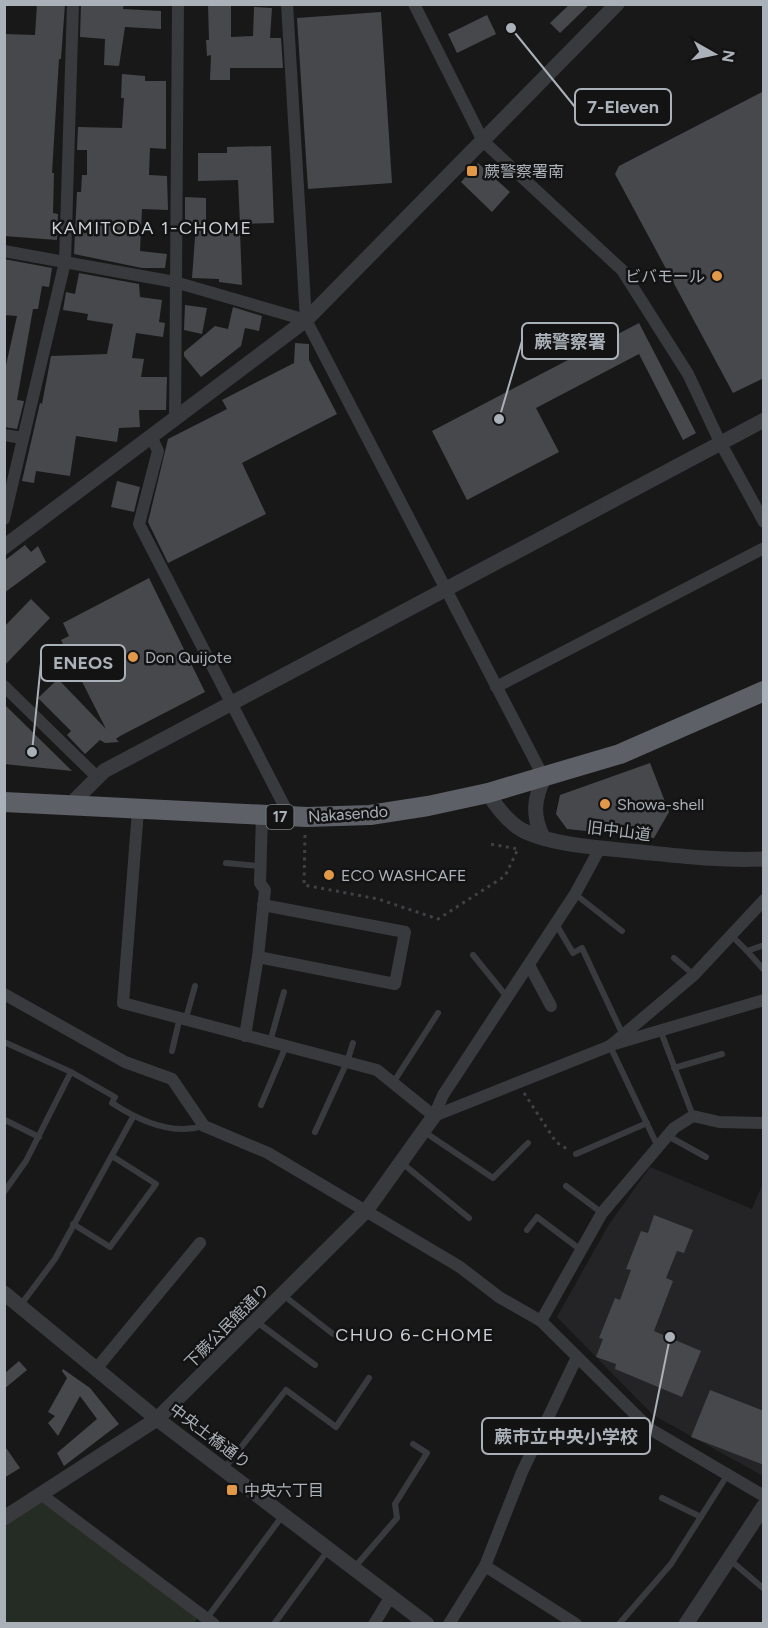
<svg xmlns="http://www.w3.org/2000/svg" width="768" height="1628" viewBox="0 0 768 1628" font-family="Figtree,'Noto Sans JP',sans-serif">
<style>
.built{fill:#242426}
.green{fill:#242c24}
.building{fill:#47484c}
.lines{fill:none;stroke-linecap:round;stroke-linejoin:round}
.path{stroke:#3f4145;stroke-width:3;stroke-dasharray:3 4.5;stroke-linecap:butt}
.service{stroke:#393a3e;stroke-width:6}
.minor{stroke:#393a3e;stroke-width:12}
.tertiary{stroke:#393a3e;stroke-width:15}
.trunk{stroke:#5d6066;stroke-width:20}
.poi-dot{fill:#e19948;stroke:#131314;stroke-width:2}
.labels{text-anchor:middle;dominant-baseline:central;stroke-width:5;stroke-linejoin:round;paint-order:stroke}
.shield{fill:#131314;stroke:#7d8287;stroke-width:1.5}
.shield-label{font-size:15px;font-weight:bold;fill:#abb1b8}
.poi-label{font-size:16px;fill:#abb1b8;stroke:#131314;text-anchor:start}
.street-label{font-size:16px;fill:#abb1b8;stroke:#131314}
.neighbourhood-label{font-size:18px;letter-spacing:1.5px;fill:#cccfd4;stroke:#131314}
.leader{fill:none;stroke:#abb1b8;stroke-width:2}
.callout-dot{fill:#abb1b8;stroke:#131314;stroke-width:2}
.callout{fill:#131314;stroke:#abb1b8;stroke-width:2}
.callout-label{font-size:18px;text-anchor:middle;font-weight:bold;fill:#abb1b8}
</style>
<rect width="100%" height="100%" fill="#181819"/>
<!-- built -->
<polygon class="built" points="650,1167 752,1209 763,1183 763,1476 653,1415 557,1317 608,1226"/>
<!-- green -->
<polygon class="green" points="42,1495 200,1613 194,1624 5,1624 5,1518"/>
<!-- building -->
<g class="building">
<polygon points="37,4 65,4 61,59 59,59 52,173 54,173 53,213 58,214 57,240 4,236 4,34 35,35"/>
<polygon points="81,4 124,4 123,9 161,11 161,29 125,27 119,66 104,65 105,39 80,37"/>
<polygon points="208,4 231,4 231,37 253,36 254,7 272,8 270,38 281,38 283,68 230,68 230,80 210,80 211,55 207,56 206,40 209,40"/>
<polygon points="570,4 590,4 560,33 550,23"/>
<polygon points="381,12 392,183 308,189 297,18"/>
<polygon points="487,15 496,34 457,53 448,34"/>
<polygon points="122,74 145,76 145,81 166,81 166,149 150,148 149,175 167,176 168,210 142,209 140,251 167,254 165,268 142,268 74,254 77,192 81,192 82,175 87,175 87,150 77,150 78,127 122,128 124,98 121,98"/>
<polygon points="764,91 764,378 733,393 615,174 619,166"/>
<polygon points="271,146 274,223 240,224 238,180 198,181 198,153 227,153 227,147"/>
<polygon points="478,163 510,192 492,212 461,182"/>
<polygon points="185,197 206,198 206,232 240,231 242,285 219,282 219,279 192,278 196,224 185,222"/>
<polygon points="4,259 52,268 49,287 42,286 38,309 33,309 17,400 24,401 17,429 4,427 4,374 17,316 4,315"/>
<polygon points="79,273 139,284 140,297 162,300 159,322 165,323 163,337 136,333 132,358 144,359 141,377 167,377 166,410 139,410 140,427 119,428 117,442 76,436 70,476 36,471 34,483 22,481 40,403 42,404 51,356 107,354 113,324 87,320 88,314 63,310 66,292 75,294"/>
<polygon points="185,305 207,308 202,334 184,330"/>
<polygon points="233,307 262,316 259,331 245,328 241,346 201,377 184,356 184,352 215,326 228,329"/>
<polygon points="639,323 696,433 683,440 639,354 536,408 559,452 467,500 432,431"/>
<polygon points="295,343 309,344 309,360 337,414 242,463 266,514 168,563 148,522 168,439 227,409 222,400 294,363"/>
<polygon points="117,481 140,487 134,512 111,507"/>
<polygon points="25,545 31,552 38,546 46,562 4,593 4,561"/>
<polygon points="149,578 205,692 120,736 116,739 119,742 105,743 100,740 85,754 67,735 71,731 38,698 58,679 106,729 61,640 69,636 63,623"/>
<polygon points="31,599 50,618 4,666 4,627"/>
<polygon points="4,704 72,771 4,764"/>
<polygon points="650,763 669,812 654,838 567,829 556,814 560,795"/>
<polygon points="654,1215 693,1230 684,1253 677,1251 666,1278 673,1281 654,1331 701,1351 682,1397 615,1369 616,1364 596,1357 603,1339 599,1338 615,1298 620,1300 631,1270 626,1269 641,1231 648,1233"/>
<polygon points="19,1361 27,1370 4,1389 4,1374"/>
<polygon points="63,1369 90,1388 119,1424 64,1466 57,1453 97,1419 80,1396 58,1436 48,1423 55,1416 48,1412 67,1378 62,1371"/>
<polygon points="710,1390 764,1411 764,1465 691,1437"/>
<polygon points="4,1445 20,1468 4,1478"/>
</g>
<g class="lines">
<!-- path -->
<g class="path">
<polyline points="305,835 304,885 378,899 438,919 505,876 518,849 490,844"/>
<polyline points="524,1093 556,1142 567,1149"/>
</g>
<!-- service -->
<g class="service">
<polyline points="226,863 260,866"/>
<polyline points="575,894 622,931"/>
<polyline points="556,924 573,953 582,948 622,1033"/>
<polyline points="730,934 747,951 764,945"/>
<polyline points="747,951 764,970"/>
<polyline points="473,955 507,997"/>
<polyline points="674,958 694,975"/>
<polyline points="186,1018 195,986"/>
<polyline points="661,1032 693,1116"/>
<path d="M4 1042 71 1072 115 1097 112 1103C138 1120 172 1136 203 1126"/>
<polyline points="270,1042 284,992"/>
<polyline points="610,1046 658,1147"/>
<polyline points="172,1051 180,1017"/>
<polyline points="674,1068 722,1054"/>
<polyline points="393,1083 438,1013"/>
<polyline points="261,1105 286,1046"/>
<polyline points="5,1120 39,1137"/>
<polyline points="423,1131 493,1178 528,1143"/>
<polyline points="315,1132 347,1062 353,1043"/>
<polyline points="668,1136 706,1157"/>
<polyline points="576,1154 647,1123"/>
<polyline points="402,1163 469,1218"/>
<polyline points="566,1186 602,1213"/>
<polyline points="4,1192 26,1161 71,1072"/>
<polyline points="73,1224 110,1247 156,1184 112,1156"/>
<polyline points="527,1230 537,1217 581,1250"/>
<polyline points="283,1295 333,1334"/>
<polyline points="20,1306 55,1259 133,1117"/>
<polyline points="257,1322 315,1365"/>
<polyline points="224,1469 286,1390 336,1427 369,1378"/>
<polyline points="662,1498 701,1517"/>
<polyline points="729,1559 764,1589"/>
<polyline points="354,1568 397,1518 395,1504 427,1453 413,1444"/>
<polyline points="207,1618 283,1515"/>
<polyline points="274,1624 329,1549"/>
<polyline points="619,1624 671,1564 728,1474"/>
</g>
<!-- minor -->
<g class="minor">
<polyline points="287,4 306,320 544,778"/>
<polyline points="414,4 483,141 622,270 688,374 720,442 764,522"/>
<polyline points="4,251 175,282 306,320"/>
<polyline points="175,419 178,4"/>
<polyline points="4,435 23,438"/>
<polyline points="151,436 158,451 139,524 290,817"/>
<polyline points="4,519 65,262 73,4"/>
<polyline points="4,686 97,777"/>
<polyline points="496,687 764,548"/>
<polyline points="138,810 123,1003 377,1070 434,1116"/>
<polyline points="258,957 265,890 260,883 262,816"/>
<polyline points="529,965 551,1006"/>
<polyline points="4,994 125,1062 172,1079 204,1126 268,1153 460,1267 499,1297 541,1321 650,1429 764,1496"/>
<polyline points="245,1036 258,957 395,984 405,932 263,905"/>
<polyline points="611,1045 764,1000"/>
<polyline points="434,1116 610,1046 694,975 764,900"/>
<polyline points="434,1116 443,1095 575,894 600,848"/>
<polyline points="541,1321 602,1213 674,1128 693,1116 719,1122 764,1123"/>
<polyline points="96,1369 200,1243"/>
<polyline points="42,1495 214,1624"/>
<polyline points="485,1566 576,1624"/>
<polyline points="374,1624 391,1596"/>
<polyline points="449,1624 485,1566 522,1472 577,1357"/>
</g>
<!-- tertiary -->
<g class="tertiary">
<polyline points="4,547 306,320 617,4"/>
<path d="M488 793C497 808 507 821 522 830 553 846 605 848 640 852 681 856 721 861 764 859"/>
<polyline points="69,806 104,771 764,420"/>
<path d="M543 837C532 816 534 799 544 778"/>
<polyline points="4,1293 157,1419 427,1624"/>
<polyline points="4,1518 157,1419 366,1211 434,1116"/>
<polyline points="686,1624 764,1506"/>
</g>
<!-- trunk -->
<polyline class="trunk" points="4,802 307,817 370,815 428,806 488,793 620,754 764,691"/>
</g>
<!-- markers -->
<g class="poi-dot">
<rect x="466" y="165" width="12" height="12" rx="3"/>
<circle cx="717" cy="276" r="6"/>
<circle cx="133" cy="657" r="6"/>
<circle cx="605" cy="804" r="6"/>
<circle cx="329" cy="875" r="6"/>
<rect x="226" y="1484" width="12" height="12" rx="3"/>
</g>
<g class="labels">
<!-- shield labels -->
<rect class="shield" x="266.5" y="805" width="27" height="24" rx="4.5"/>
<g class="shield-label">
<text x="280" y="817">17</text>
</g>
<!-- poi labels -->
<g class="poi-label">
<text x="484" y="171">蕨警察署南</text>
<text x="705" y="276" text-anchor="end">ビバモール</text>
<text x="145" y="657">Don Quijote</text>
<text x="617" y="804">Showa-shell</text>
<text x="341" y="875">ECO WASHCAFE</text>
<text x="244" y="1490">中央六丁目</text>
</g>
<!-- street labels -->
<g class="street-label">
<text transform="translate(348 814) rotate(-4)">Nakasendo</text>
<text transform="translate(619 831) rotate(7)">旧中山道</text>
<text transform="translate(227 1326) rotate(-45)">下蕨公民館通り</text>
<text transform="translate(210 1436) rotate(37)">中央土橋通り</text>
</g>
<!-- neighbourhood labels -->
<g class="neighbourhood-label">
<text x="152" y="228">KAMITODA 1-CHOME</text>
<text x="415" y="1335">CHUO 6-CHOME</text>
</g>
</g>
<!-- callouts -->
<path class="leader" d="M511 28L575 107M499 419L522 341M32 752L41 663M670 1337L650 1436"/>
<g class="callout-dot">
<circle cx="511" cy="28" r="6"/>
<circle cx="499" cy="419" r="6"/>
<circle cx="32" cy="752" r="6"/>
<circle cx="670" cy="1337" r="6"/>
</g>
<g class="callout">
<rect x="575" y="89" width="96" height="36" rx="6"/>
<rect x="522" y="323" width="96" height="36" rx="6"/>
<rect x="41" y="645" width="84" height="36" rx="6"/>
<rect x="482" y="1418" width="168" height="36" rx="6"/>
</g>
<g class="callout-label">
<text x="623" y="113">7-Eleven</text>
<text x="570" y="348">蕨警察署</text>
<text x="83" y="669">ENEOS</text>
<text x="566" y="1443">蕨市立中央小学校</text>
</g>
<!-- border -->
<rect width="768" height="1628" fill="none" stroke="#abb1b8" stroke-width="12"/>
<!-- north arrow -->
<g transform="translate(714 54) rotate(99)" stroke="#131314" stroke-width="4.5" paint-order="stroke">
<path d="M0-4.5L10 22L0 15L-10 22Z" fill="#abb1b8"/>
<text y="-9" font-size="16" font-weight="bold" text-anchor="middle" fill="#abb1b8">N</text>
</g>
</svg>
